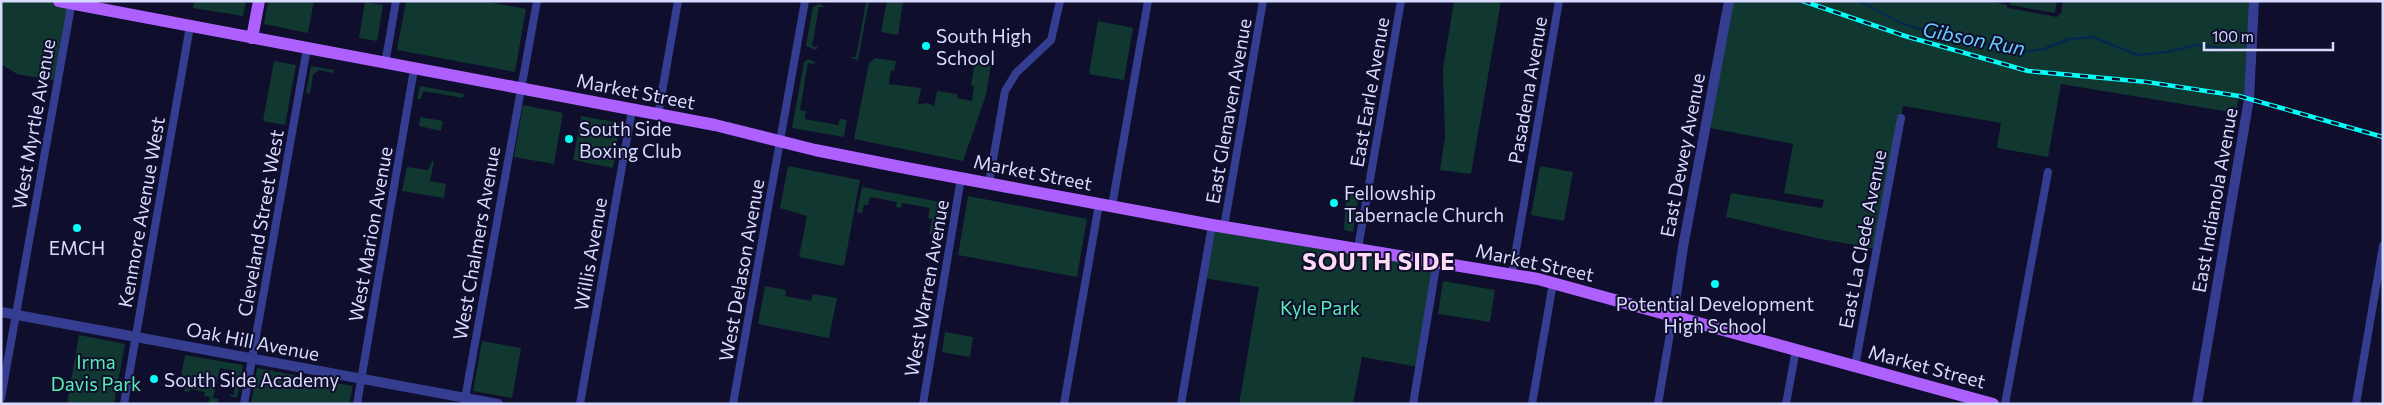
<svg xmlns="http://www.w3.org/2000/svg" width="2384" height="405" viewBox="0 0 2384 405" font-family="Commissioner,sans-serif">
<style>
.green{fill:#103730}
.lines{fill:none;stroke-linecap:round;stroke-linejoin:round}
.stream{stroke:#05294e;stroke-width:2.5}
.minor{stroke:#343d90;stroke-width:8}
.tertiary{stroke:#343d90;stroke-width:10}
.primary{stroke:#ae60ff;stroke-width:12}
.rail-casing{stroke:#05fff6;stroke-width:4.5}
.rail{stroke:#0f0e2c;stroke-width:2.5;stroke-dasharray:8;stroke-linecap:butt}
.poi-dot{fill:#05fff6;stroke:#0f0e2c;stroke-width:2}
.labels{text-anchor:middle;dominant-baseline:central;stroke-width:4;stroke-linejoin:round;paint-order:stroke}
.poi-label{font-size:19px;fill:#d9daff;stroke:#0f0e2c;text-anchor:start}
.street-label{font-size:19px;fill:#d9daff;stroke:#0f0e2c}
.park-label{font-size:19px;fill:#58edb3;stroke:#0f0e2c}
.water-label{font-size:20px;font-style:italic;fill:#67cdff;stroke:#0f0e2c}
.district-label{font-size:24px;font-weight:bold;letter-spacing:1px;fill:#ffdbf7;stroke:#0f0e2c}
</style>
<rect width="100%" height="100%" fill="#0f0e2c"/>
<!-- green -->
<g class="green">
<polygon points="1,1 59,1 71,3 58,81 17,74 1,64"/>
<polygon points="194,1 246,1 243,16 193,8"/>
<polygon points="268,1 314,1 308,33 264,24"/>
<polygon points="406,1 484,1 526,9 515,72 397,50"/>
<polygon points="862,1 869,1 858,60 849,57 856,57 866,2"/>
<polygon points="887,1 903,2 898,35 881,32"/>
<polygon points="1454,1 1501,1 1471,174 1440,170 1445,137 1443,69"/>
<polygon points="1729,1 1988,1 2007,5 2007,8 2057,17 2061,13 2063,1 2254,1 2249,99 2239,96 2236,113 2061,84 2048,157 1997,148 2001,123 1903,106 1877,249 1816,238 1726,217 1731,193 1822,208 1824,200 1784,193 1793,144 1705,127"/>
<polygon points="2010,1 2057,1 2055,13 2010,5"/>
<polygon points="365,2 383,5 377,41 359,38"/>
<polygon points="819,4 826,7 819,7 812,46 818,47 816,50 806,46 813,7"/>
<polygon points="1098,21 1133,28 1124,80 1089,74"/>
<polygon points="976,55 985,58 991,65 986,95 963,161 854,139 869,63 875,58 896,61 894,71 891,70 889,84 921,88 918,104 928,103 934,106 937,91 957,94 957,98 972,101 974,86 971,85"/>
<polygon points="809,59 815,62 815,64 808,63 800,110 806,111 805,119 838,125 840,119 847,120 844,137 792,128 804,62"/>
<polygon points="274,61 296,65 285,125 263,121"/>
<polygon points="311,66 334,70 333,73 319,70 313,75 310,94 306,93"/>
<polygon points="420,86 464,94 463,98 423,91 421,99 417,99"/>
<polygon points="523,105 563,113 554,164 514,157"/>
<polygon points="581,116 620,123 613,168 573,160"/>
<polygon points="420,117 443,121 441,131 419,126"/>
<polygon points="432,161 434,161 430,181 446,184 444,198 402,191 407,167 428,170"/>
<polygon points="788,166 860,180 844,266 799,257 807,216 780,208"/>
<polygon points="1540,166 1573,172 1564,221 1531,215"/>
<polygon points="862,187 945,203 938,236 929,234 932,219 928,218 930,208 902,203 901,208 896,207 897,202 870,197 868,205 864,205 862,213 857,212"/>
<polygon points="1351,192 1359,194 1353,232 1344,230 1346,199 1350,199"/>
<polygon points="968,196 1087,219 1077,277 958,255"/>
<polygon points="1212,225 1437,261 1419,367 1362,357 1353,404 1239,404 1259,287 1203,278"/>
<polygon points="1443,281 1495,290 1490,322 1438,314"/>
<polygon points="765,286 786,290 785,296 811,301 813,294 837,298 829,338 758,324"/>
<polygon points="945,332 973,337 970,357 942,352"/>
<polygon points="79,335 125,344 114,404 67,404"/>
<polygon points="482,341 521,348 512,398 473,391"/>
<polygon points="185,355 243,365 237,398 230,396 230,394 234,395 236,371 220,368 213,398 219,399 218,404 208,404 210,397 204,396 205,392 190,389 189,392 184,391 185,388 179,387"/>
<polygon points="257,368 353,386 349,404 251,404"/>
</g>
<g class="lines">
<!-- stream -->
<polyline class="stream" points="1859,1 1901,23 1929,32 2024,52 2044,49 2069,39 2092,37 2138,55 2167,52 2197,45 2239,50"/>
<!-- minor -->
<g class="minor">
<polyline points="385,64 396,1"/>
<polyline points="658,115 678,1"/>
<polyline points="989,183 1005,91 1016,73 1051,40 1060,1"/>
<polyline points="1112,206 1148,1"/>
<polyline points="1224,227 1263,1"/>
<polyline points="1358,248 1401,1"/>
<polyline points="1512,273 1559,1"/>
<polyline points="1855,366 1901,118"/>
<polyline points="1,398 72,1"/>
<polyline points="124,404 190,26"/>
<polyline points="244,404 307,48"/>
<polyline points="357,404 414,69"/>
<polyline points="464,404 537,1"/>
<polyline points="580,404 632,110"/>
<polyline points="733,404 805,1"/>
<polyline points="923,404 961,178"/>
<polyline points="1064,404 1099,204"/>
<polyline points="1181,404 1212,225"/>
<polyline points="1413,404 1437,261"/>
<polyline points="1532,404 1553,283"/>
<polyline points="1658,404 1673,316"/>
<polyline points="1786,404 1796,349"/>
<polyline points="2005,404 2048,172"/>
<polyline points="2356,404 2383,246"/>
</g>
<!-- tertiary -->
<g class="tertiary">
<polyline points="1,312 498,404"/>
<polyline points="1673,316 1683,247 1729,1"/>
<polyline points="2197,404 2249,99 2254,1"/>
</g>
<!-- primary -->
<g class="primary">
<polyline points="59,1 715,125 815,150 906,168 1212,225 1538,279 1993,404"/>
<polyline points="252,38 259,1"/>
</g>
<defs>
<polyline id="rail" points="1803,1 1905,36 2028,71 2147,82 2239,96 2383,137"/>
</defs>
<!-- rail casing -->
<use href="#rail" class="rail-casing"/>
<!-- rail -->
<use href="#rail" class="rail"/>
</g>
<!-- markers -->
<g class="poi-dot">
<circle cx="926" cy="46" r="5"/>
<circle cx="569" cy="139" r="5"/>
<circle cx="1334" cy="203" r="5"/>
<circle cx="77" cy="228" r="5"/>
<circle cx="1715" cy="284" r="5"/>
<circle cx="154" cy="379" r="5"/>
</g>
<g class="labels">
<!-- poi labels -->
<g class="poi-label">
<text x="936" y="35">South High<tspan x="936" dy="22">School</tspan></text>
<text x="579" y="128">South Side<tspan x="579" dy="22">Boxing Club</tspan></text>
<text x="1344" y="192">Fellowship<tspan x="1344" dy="22">Tabernacle Church</tspan></text>
<text x="77" y="247" text-anchor="middle">EMCH</text>
<text x="1715" y="303" text-anchor="middle">Potential Development<tspan x="1715" dy="22">High School</tspan></text>
<text x="164" y="379">South Side Academy</text>
</g>
<!-- street labels -->
<g class="street-label">
<text transform="translate(1527 90) rotate(-80)">Pasadena Avenue</text>
<text transform="translate(636 91) rotate(11)">Market Street</text>
<text transform="translate(1369 92) rotate(-80)">East Earle Avenue</text>
<text transform="translate(1228 111) rotate(-80)">East Glenaven Avenue</text>
<text transform="translate(33 124) rotate(-80)">West Myrtle Avenue</text>
<text transform="translate(1682 155) rotate(-79)">East Dewey Avenue</text>
<text transform="translate(1033 172) rotate(11)">Market Street</text>
<text transform="translate(2214 200) rotate(-80)">East Indianola Avenue</text>
<text transform="translate(141 212) rotate(-80)">Kenmore Avenue West</text>
<text transform="translate(260 223) rotate(-80)">Cleveland Street West</text>
<text transform="translate(370 234) rotate(-80)">West Marion Avenue</text>
<text transform="translate(1862 239) rotate(-79)">East La Clede Avenue</text>
<text transform="translate(476 243) rotate(-80)">West Chalmers Avenue</text>
<text transform="translate(590 254) rotate(-80)">Willis Avenue</text>
<text transform="translate(1535 262) rotate(12)">Market Street</text>
<text transform="translate(741 270) rotate(-80)">West Delason Avenue</text>
<text transform="translate(926 288) rotate(-80)">West Warren Avenue</text>
<text transform="translate(253 341) rotate(11)">Oak Hill Avenue</text>
<text transform="translate(1927 366) rotate(15)">Market Street</text>
</g>
<!-- park labels -->
<g class="park-label">
<text x="1320" y="307">Kyle Park</text>
<text x="96" y="361">Irma<tspan x="96" dy="22">Davis Park</tspan></text>
</g>
<!-- water labels -->
<g class="water-label">
<text transform="translate(1974 38) rotate(11)">Gibson Run</text>
</g>
<!-- district labels -->
<g class="district-label">
<text x="1379" y="260">SOUTH SIDE</text>
</g>
</g>
<!-- border -->
<rect width="2384" height="405" fill="none" stroke="#d9daff" stroke-width="5"/>
<!-- scale -->
<path d="M2204 42v8h129v-8" fill="none" stroke="#d9daff" stroke-width="2.5"/>
<text x="2212" y="42" font-size="15" fill="#d9daff" stroke="#0f0e2c" stroke-width="4" paint-order="stroke">100 m</text>
</svg>
